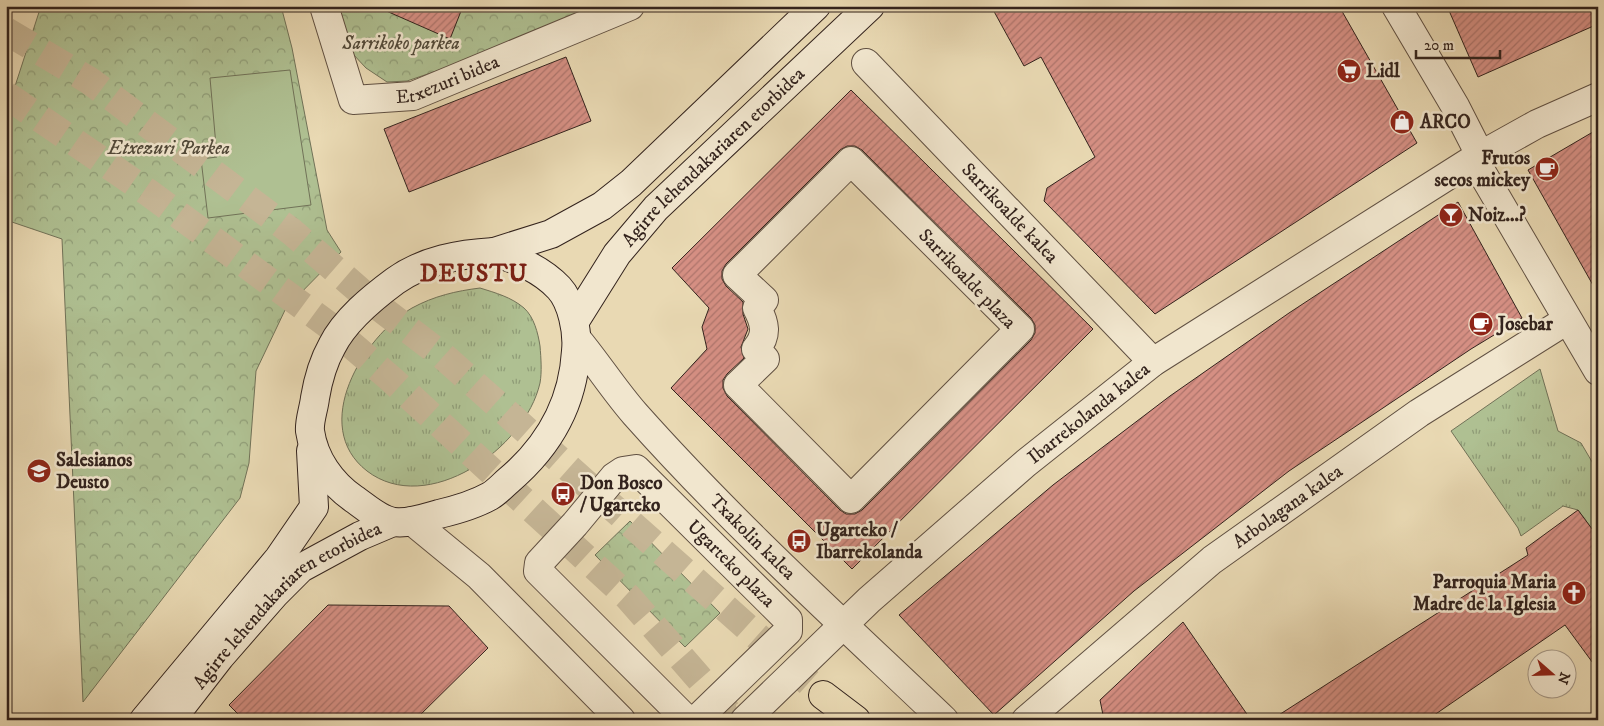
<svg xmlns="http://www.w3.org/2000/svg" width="1604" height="726" viewBox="0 0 1604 726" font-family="'IM FELL DW Pica',serif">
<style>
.grass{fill:url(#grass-tufts);stroke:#717258}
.forest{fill:url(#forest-crowns);stroke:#717258}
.pitch{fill:#afc092;stroke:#717258}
.building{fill:url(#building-hatch);stroke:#33231d;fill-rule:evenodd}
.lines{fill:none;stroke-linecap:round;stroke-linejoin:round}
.secondary-tunnel{stroke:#c5b595;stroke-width:28;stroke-dasharray:28 14;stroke-linecap:butt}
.primary-tunnel{stroke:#c5b595;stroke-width:28;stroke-dasharray:28 14;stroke-linecap:butt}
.street-casing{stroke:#605042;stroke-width:30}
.secondary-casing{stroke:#33231d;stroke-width:30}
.primary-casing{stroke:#33231d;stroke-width:30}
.street{stroke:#f1e6ce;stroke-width:28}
.secondary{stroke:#f1e6ce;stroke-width:28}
.primary{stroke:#e9d9b3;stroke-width:28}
.labels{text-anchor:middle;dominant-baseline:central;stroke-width:5;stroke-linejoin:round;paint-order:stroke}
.park-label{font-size:19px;font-style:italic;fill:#524a3a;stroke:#f1e6ce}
.poi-label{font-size:19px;font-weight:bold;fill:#33231d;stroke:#f1e6ce;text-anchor:start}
.street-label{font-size:19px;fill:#33231d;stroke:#f1e6ce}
.district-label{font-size:24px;font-weight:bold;letter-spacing:1px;fill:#7a1f14;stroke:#f1e6ce}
</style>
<defs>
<pattern id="grass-tufts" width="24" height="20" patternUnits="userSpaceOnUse" patternTransform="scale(1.25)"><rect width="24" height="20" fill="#afc092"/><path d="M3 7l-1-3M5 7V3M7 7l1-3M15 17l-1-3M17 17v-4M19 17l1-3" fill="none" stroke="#8f9c77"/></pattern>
<pattern id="forest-crowns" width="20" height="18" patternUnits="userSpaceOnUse" patternTransform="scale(1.25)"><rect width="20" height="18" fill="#afc092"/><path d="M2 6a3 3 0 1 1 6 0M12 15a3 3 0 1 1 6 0" fill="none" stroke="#8f9c77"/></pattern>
<pattern id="building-hatch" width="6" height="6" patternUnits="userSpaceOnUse" patternTransform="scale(1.25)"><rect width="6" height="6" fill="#d58f83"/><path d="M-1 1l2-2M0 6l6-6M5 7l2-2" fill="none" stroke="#ad746b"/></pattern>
</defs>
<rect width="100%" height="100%" fill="#e9d9b3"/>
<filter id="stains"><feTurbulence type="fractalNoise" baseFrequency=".004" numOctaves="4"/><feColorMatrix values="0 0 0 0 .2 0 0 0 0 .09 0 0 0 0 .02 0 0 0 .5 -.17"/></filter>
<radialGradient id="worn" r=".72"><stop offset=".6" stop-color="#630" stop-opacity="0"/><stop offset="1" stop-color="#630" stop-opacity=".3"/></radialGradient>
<!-- grass -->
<g class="grass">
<path d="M480 288C496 293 511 297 524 308 534 317 538 333 540 346 541 358 542 372 540 383 525 449 427 517 367 471 309 426 363 337 412 308 434 296 456 291 480 288Z"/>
<polygon points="1540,369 1558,431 1581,443 1598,472 1598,537 1578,510 1563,506 1521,536 1518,528 1451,431"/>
</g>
<!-- forest -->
<g class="forest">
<polygon points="41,6 281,6 292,48 327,230 341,252 286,308 256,371 249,463 240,498 83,702 62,239 6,220 6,114"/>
<polygon points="339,6 610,6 549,33 407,81 387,82 366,68 352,53"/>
<polygon points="630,521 720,613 685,647 595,555"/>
</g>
<!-- pitch -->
<polygon class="pitch" points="290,70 311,205 208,218 201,159 217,157 210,78"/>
<!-- building -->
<g class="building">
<polygon points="375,6 463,6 450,39"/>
<polygon points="991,6 1339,6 1417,143 1155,314 1044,201 1047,188 1095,157 1041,57 1024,66"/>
<polygon points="1447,6 1598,6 1598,24 1478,77"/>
<polygon points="566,57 591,121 409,192 384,129"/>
<path d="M851 90 1093 329 852 569 671 388 707 349 702 327 709 308 672 268ZM847 146H855L862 150 1031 318 1035 325V333L1031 340 862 510 855 514H846L840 510 727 396 723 388V380L727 374 744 358 741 347 748 329 743 314V302L726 286 722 279V271L726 264 840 150Z"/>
<polygon points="1598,129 1598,294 1528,170"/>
<polygon points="1458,202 1522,318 1471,349 1289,471 1134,591 994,715 899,615 1053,485 1170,396 1289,313"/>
<polygon points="1578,510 1598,537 1598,670 1565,625 1427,720 1271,720 1528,555 1526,548"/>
<polygon points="328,605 449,606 488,648 415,720 244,720 229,705"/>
<polygon points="1183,622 1251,720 1104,720 1100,700"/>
</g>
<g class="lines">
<!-- secondary-tunnel -->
<polyline class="secondary-tunnel" points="720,702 726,720"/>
<!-- primary-tunnel -->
<g class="primary-tunnel">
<polyline points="6,31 90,81 292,232 375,304 443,356 823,695"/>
<polyline points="6,95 149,193 327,324 391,379 628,597 720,702 733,720"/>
</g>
<defs>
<g id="street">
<path id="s1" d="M324 6 353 100 413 96 630 6"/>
<polyline points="1396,6 1455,106 1480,155"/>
<path id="s2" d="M866 63 1153 362"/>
<polyline points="1474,159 1598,371"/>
<path d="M851 161 1020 329 851 499 738 385 765 359 756 349C768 335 765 323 757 308L764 300 737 275Z"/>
<path id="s3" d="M577 339C597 363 614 390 635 414 731 522 839 620 944 720"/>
<polyline points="412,521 479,576 621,720"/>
<path id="s4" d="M687 720 538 571 539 563 575 524 614 477 623 471 636 469 788 620V631L696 720"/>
<path id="s5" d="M745 720 869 600 1026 463 1153 362 1474 159 1537 124 1598 97"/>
<path id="s6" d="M1026 720 1212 560 1419 413 1567 320"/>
</g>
<g id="secondary">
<path d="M494 252C518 260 541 269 559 288 572 302 578 332 576 351 573 404 549 446 509 480 503 485 497 492 490 496 474 505 456 510 439 514 425 518 408 524 394 522 379 520 366 507 354 499 331 483 314 459 310 431 309 421 314 408 315 398 318 380 323 362 332 346 345 320 372 298 395 281 424 260 460 254 494 252Z"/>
<polyline points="494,252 551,234 602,206 631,183 816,6"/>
<path id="s7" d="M575 321 617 254 656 208 870 6"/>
<polyline points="144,720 279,558 314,507 311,451"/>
<path id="s8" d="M171 720 220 657 275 594 301 568 360 536 393 522"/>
</g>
<polyline id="primary" points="823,695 856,720"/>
</defs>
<!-- street casing -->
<use href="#street" class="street-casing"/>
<!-- secondary casing -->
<use href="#secondary" class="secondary-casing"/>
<!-- primary casing -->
<use href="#primary" class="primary-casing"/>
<!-- street -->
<use href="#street" class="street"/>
<!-- secondary -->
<use href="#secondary" class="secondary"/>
<!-- primary -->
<use href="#primary" class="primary"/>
</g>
<!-- icons -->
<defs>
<symbol id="supermarket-disc" viewBox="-11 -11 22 22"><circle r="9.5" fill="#8f2418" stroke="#f1e6ce"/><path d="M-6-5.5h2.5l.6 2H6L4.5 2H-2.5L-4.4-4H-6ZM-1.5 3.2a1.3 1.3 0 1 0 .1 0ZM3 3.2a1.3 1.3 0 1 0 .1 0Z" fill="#fff"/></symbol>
<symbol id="shop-disc" viewBox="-11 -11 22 22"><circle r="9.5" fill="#8f2418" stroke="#f1e6ce"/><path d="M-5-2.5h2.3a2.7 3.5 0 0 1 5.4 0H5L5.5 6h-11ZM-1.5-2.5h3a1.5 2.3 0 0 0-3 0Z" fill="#fff"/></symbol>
<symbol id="cafe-disc" viewBox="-11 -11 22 22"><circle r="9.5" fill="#8f2418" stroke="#f1e6ce"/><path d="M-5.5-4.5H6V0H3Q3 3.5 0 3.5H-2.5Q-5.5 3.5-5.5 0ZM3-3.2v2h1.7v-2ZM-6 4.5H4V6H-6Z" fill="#fff"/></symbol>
<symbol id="bar-disc" viewBox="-11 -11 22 22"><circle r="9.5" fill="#8f2418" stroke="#f1e6ce"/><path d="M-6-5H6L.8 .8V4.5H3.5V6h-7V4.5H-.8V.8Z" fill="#fff"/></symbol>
<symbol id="university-disc" viewBox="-11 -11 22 22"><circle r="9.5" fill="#8f2418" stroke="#f1e6ce"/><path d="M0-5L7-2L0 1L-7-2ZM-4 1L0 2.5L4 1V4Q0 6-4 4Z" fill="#fff"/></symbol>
<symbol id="bus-disc" viewBox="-11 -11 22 22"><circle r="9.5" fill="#8f2418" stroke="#f1e6ce"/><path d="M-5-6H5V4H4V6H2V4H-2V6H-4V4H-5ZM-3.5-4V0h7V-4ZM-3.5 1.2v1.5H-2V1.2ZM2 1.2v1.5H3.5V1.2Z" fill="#fff"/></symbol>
<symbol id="church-disc" viewBox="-11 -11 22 22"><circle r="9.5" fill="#8f2418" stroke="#f1e6ce"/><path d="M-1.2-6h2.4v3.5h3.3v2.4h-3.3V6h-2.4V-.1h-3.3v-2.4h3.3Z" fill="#fff"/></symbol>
</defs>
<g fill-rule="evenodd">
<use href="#supermarket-disc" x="1335" y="57" width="28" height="28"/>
<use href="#shop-disc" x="1388" y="108" width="28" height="28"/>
<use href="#cafe-disc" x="1533" y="155" width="28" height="28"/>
<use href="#bar-disc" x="1437" y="201" width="28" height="28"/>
<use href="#cafe-disc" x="1467" y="310" width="28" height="28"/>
<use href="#university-disc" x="25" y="457" width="28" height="28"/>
<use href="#bus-disc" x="549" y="480" width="28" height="28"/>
<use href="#bus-disc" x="785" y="527" width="28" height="28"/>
<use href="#church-disc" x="1560" y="579" width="28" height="28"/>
</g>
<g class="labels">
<!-- park labels -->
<g class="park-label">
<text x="401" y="43">Sarrikoko parkea</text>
<text x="169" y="148">Etxezuri Parkea</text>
</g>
<!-- poi labels -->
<g class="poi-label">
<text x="1366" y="71">Lidl</text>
<text x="1420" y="122">ARCO</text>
<text x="1530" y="158" text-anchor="end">Frutos<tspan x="1530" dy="22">secos mickey</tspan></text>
<text x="1468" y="215">Noiz...?</text>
<text x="1498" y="324">Josebar</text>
<text x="56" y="460">Salesianos<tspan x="56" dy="22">Deusto</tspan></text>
<text x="580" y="483">Don Bosco<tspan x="580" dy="22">/ Ugarteko</tspan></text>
<text x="816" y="530">Ugarteko /<tspan x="816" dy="22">Ibarrekolanda</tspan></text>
<text x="1556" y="582" text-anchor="end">Parroquia Maria<tspan x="1556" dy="22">Madre de la Iglesia</tspan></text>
</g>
<!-- street labels -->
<g class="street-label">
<text stroke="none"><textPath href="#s1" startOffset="196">Etxezuri bidea</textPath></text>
<text stroke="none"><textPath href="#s7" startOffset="216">Agirre lehendakariaren etorbidea</textPath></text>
<text stroke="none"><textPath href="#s2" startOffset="208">Sarrikoalde kalea</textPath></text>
<text transform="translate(967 279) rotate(46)">Sarrikoalde plaza</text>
<text stroke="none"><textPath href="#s5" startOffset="461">Ibarrekolanda kalea</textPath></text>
<text stroke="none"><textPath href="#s6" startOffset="338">Arbolagana kalea</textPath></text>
<text stroke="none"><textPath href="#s3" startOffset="265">Txakolin kalea</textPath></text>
<text stroke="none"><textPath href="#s4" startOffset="491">Ugarteko plaza</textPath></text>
<text stroke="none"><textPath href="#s8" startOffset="166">Agirre lehendakariaren etorbidea</textPath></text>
</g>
<!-- district labels -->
<g class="district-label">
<text x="474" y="274">DEUSTU</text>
</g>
</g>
<!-- margin -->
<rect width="1604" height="726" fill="none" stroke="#e9d9b3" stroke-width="25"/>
<rect x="8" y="8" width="1589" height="711" fill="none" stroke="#33231d" stroke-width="2.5"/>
<rect x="12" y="12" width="1579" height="701" fill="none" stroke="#33231d"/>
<!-- north arrow -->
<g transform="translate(1552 674) rotate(110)"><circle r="24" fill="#f1e6ce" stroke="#a59887"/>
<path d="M0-4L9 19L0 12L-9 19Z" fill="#8f2418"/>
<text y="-8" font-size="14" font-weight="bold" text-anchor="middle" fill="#33231d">N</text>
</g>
<!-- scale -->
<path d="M1416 50v8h84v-8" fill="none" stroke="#33231d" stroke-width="2.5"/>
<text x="1424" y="50" font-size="15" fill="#33231d" stroke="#f1e6ce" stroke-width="4" paint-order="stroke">20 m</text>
<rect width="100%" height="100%" filter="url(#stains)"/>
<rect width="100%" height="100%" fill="url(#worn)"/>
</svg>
